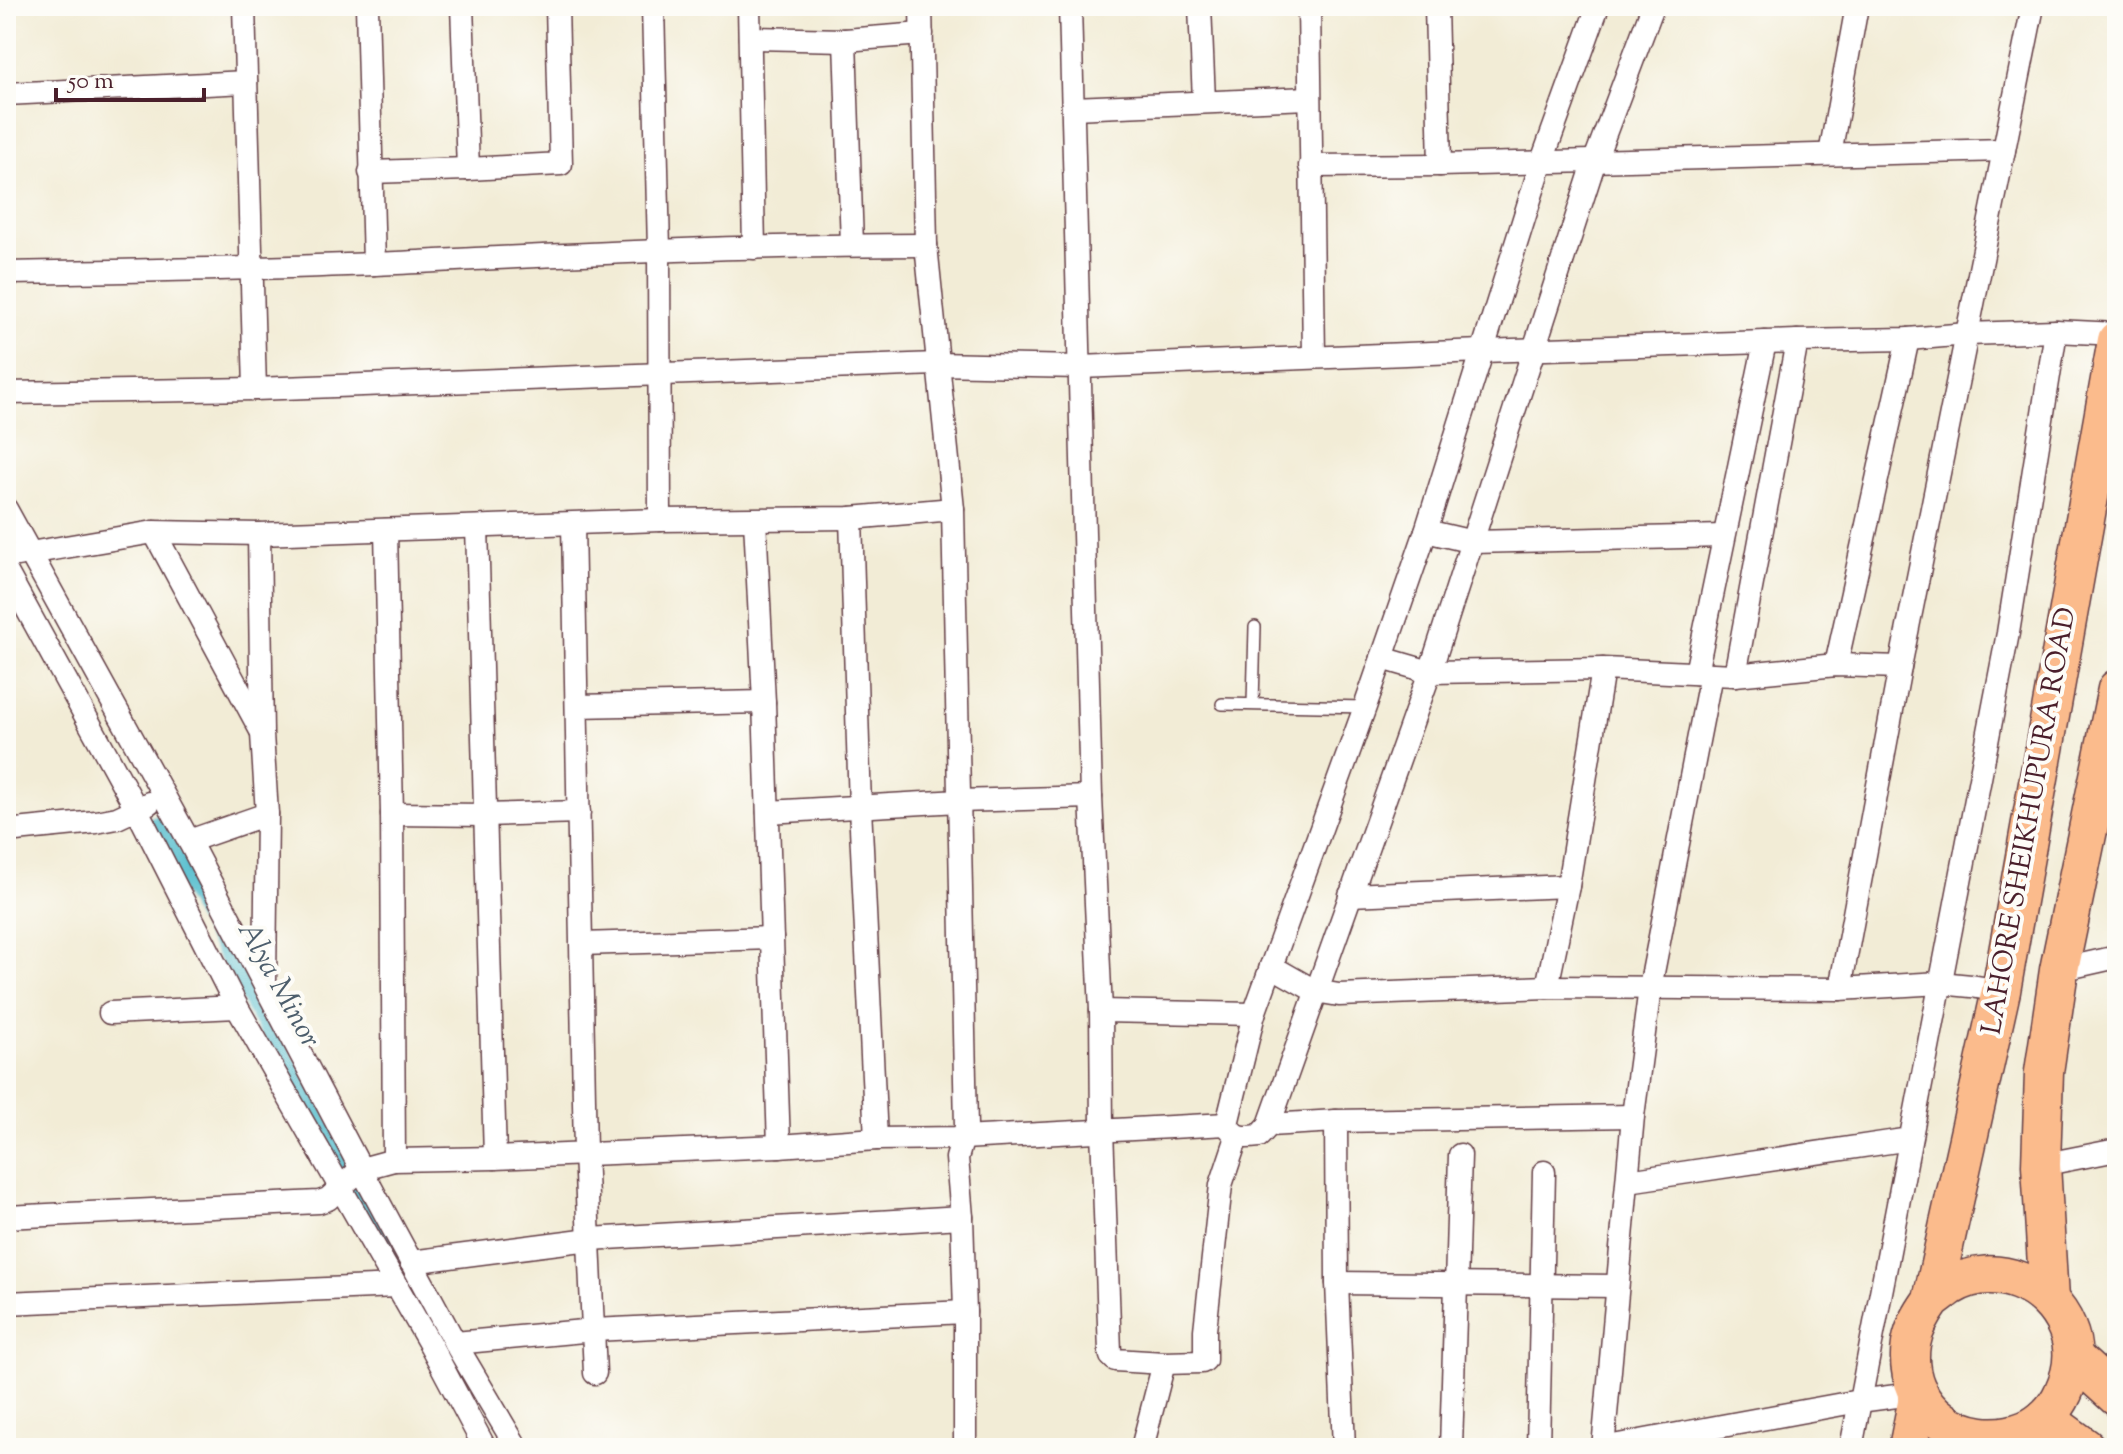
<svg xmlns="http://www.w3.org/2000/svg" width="2123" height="1454" viewBox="0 0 2123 1454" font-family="'Sorts Mill Goudy',serif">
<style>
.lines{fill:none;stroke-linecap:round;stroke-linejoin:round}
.canal{stroke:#52bdce;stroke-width:20}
.lane-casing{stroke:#633e45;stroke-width:14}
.street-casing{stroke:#633e45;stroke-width:25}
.highway-casing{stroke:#633e45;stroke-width:41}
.lane{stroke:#fff;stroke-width:11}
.street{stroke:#fff;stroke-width:22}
.highway{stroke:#fbbb8c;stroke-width:38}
.labels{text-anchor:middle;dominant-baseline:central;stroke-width:8;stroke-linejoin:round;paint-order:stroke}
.street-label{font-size:28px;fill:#4a1f2b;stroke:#fdfcf7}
.water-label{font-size:30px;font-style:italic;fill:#4d5e6c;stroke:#fdfcf7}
</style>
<rect width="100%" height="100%" fill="#fdfcf7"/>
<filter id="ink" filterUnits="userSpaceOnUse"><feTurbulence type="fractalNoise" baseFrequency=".0125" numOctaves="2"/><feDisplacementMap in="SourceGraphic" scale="16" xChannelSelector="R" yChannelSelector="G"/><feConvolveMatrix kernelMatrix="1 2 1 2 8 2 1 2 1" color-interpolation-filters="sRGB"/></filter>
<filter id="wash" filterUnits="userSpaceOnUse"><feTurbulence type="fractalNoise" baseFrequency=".006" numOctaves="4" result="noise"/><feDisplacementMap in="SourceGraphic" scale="32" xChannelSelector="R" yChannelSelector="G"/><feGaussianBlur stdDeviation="1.8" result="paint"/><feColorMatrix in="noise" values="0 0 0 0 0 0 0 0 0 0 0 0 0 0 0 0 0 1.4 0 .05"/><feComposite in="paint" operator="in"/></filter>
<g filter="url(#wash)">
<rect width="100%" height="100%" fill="#f2ecd6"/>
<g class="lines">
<!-- canal -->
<polyline class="canal" points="156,825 404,1277"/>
</g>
</g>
<g filter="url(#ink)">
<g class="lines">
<defs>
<g id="lane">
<polyline points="1222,704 1365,707"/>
<polyline points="1253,704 1255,627"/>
</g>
<g id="street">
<polyline points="244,6 255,389"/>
<polyline points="367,6 374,264"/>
<polyline points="462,6 468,169"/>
<polyline points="653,6 659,250 660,520"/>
<polyline points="749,6 754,248"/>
<polyline points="921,6 926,245 953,509 966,1127 957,1158 962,1217 965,1312 965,1448"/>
<polyline points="1070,6 1091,797 1101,1011 1102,1129 1110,1352 1111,1356 1115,1360 1164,1363 1202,1362 1205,1360 1205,1330 1221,1185 1237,1137"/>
<polyline points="1200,6 1204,101"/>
<polyline points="1309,6 1314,357"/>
<polyline points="1436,6 1440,165"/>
<path d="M1598 6 1542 161 1426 531 1365 707 1254 1014 1227 1124C1234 1139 1244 1138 1259 1136L1269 1125 1430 672 1595 160 1653 6"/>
<polyline points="750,38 845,40 922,34"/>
<polyline points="845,40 852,245"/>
<polyline points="6,94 246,82"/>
<polyline points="1073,108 1309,98"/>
<polyline points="1830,154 1857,6"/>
<polyline points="1310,166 1440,165 2004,150"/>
<polyline points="370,172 468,169 561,164 557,6"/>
<path d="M6 273C129 271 252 269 375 264 559 255 742 245 926 245"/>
<polyline points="6,393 255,389 937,364 1080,367 1482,351 1797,341 1908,339 1967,334 2056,331 2117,334"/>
<polyline points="6,509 189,841 361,1169 455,1343 517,1448"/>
<polyline points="851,518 860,807 876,1139"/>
<polyline points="755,520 764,702 779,1146"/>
<polyline points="573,524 585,1153 595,1373"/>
<polyline points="477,527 495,1158"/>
<polyline points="386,530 392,814 394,1160"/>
<polyline points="1426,531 1473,542 1724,536"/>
<polyline points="154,532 260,729"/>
<polyline points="259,534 262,734 267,814 265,981"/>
<polyline points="6,557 154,532 259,534 660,520 851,518 953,509"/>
<polyline points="6,571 137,810 237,1007 431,1346 485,1448"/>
<polyline points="1382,658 1430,672 1603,669 1735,675 1836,665 1900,667"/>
<polyline points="1836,665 1908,339"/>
<polyline points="1696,673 1765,342"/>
<polyline points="1735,675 1797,341"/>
<polyline points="577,706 764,702"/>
<polyline points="768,812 959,801 1091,797"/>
<polyline points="392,814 485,815 579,812"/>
<polyline points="6,831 96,822 117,818 149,803"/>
<polyline points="189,841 267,814"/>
<polyline points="1350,895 1568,886"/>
<polyline points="582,944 772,938"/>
<polyline points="1271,966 1315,991 1339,995 1547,987 1840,989 1940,983 1971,986 2001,991"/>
<polyline points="2059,970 2117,957"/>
<polyline points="1547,987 1568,886 1603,669"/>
<polyline points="1840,989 1900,667 2033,6"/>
<polyline points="1101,1011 1254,1014"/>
<polyline points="110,1013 237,1007"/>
<polyline points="1336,1121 1337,1283 1344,1448"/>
<polyline points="1269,1125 1336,1121 1633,1116"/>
<polyline points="2041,1165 2117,1150"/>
<polyline points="1628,1181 1910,1139"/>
<polyline points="6,1217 319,1202 328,1199 361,1169 394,1160 495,1158 779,1146 876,1139 963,1138 1227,1124"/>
<polyline points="411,1262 590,1239 962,1217"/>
<polyline points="1337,1283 1617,1286"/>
<polyline points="6,1303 397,1286"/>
<polyline points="455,1343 594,1330 965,1312"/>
<polyline points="1142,1448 1164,1363"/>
<polyline points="1451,1448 1460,1155"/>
<polyline points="1538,1448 1544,1172"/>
<polyline points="1602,1448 1859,1401 1919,1393"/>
<polyline points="1603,1448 1633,1116 1650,988 1711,674"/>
<polyline points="1851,1448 2008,633 2056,331"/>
</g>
<g id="highway">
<polyline points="2049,1299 2041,1165 2044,1072 2059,970 2117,689"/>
<path d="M1932 1300C1938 1296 1945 1290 1951 1286 1995 1260 2049 1284 2067 1328 2076 1349 2073 1372 2063 1393 2056 1409 2042 1423 2026 1430 1966 1454 1901 1409 1911 1344 1914 1327 1922 1314 1932 1300L2001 991 2117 340"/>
<polyline points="2073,1357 2117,1397"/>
<polyline points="2045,1418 2086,1448"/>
<polyline points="1908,1448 1919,1393"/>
</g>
</defs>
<!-- lane casing -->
<use href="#lane" class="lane-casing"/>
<!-- street casing -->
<use href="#street" class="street-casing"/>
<!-- highway casing -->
<use href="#highway" class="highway-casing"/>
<!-- lane -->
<use href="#lane" class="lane"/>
<!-- street -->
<use href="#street" class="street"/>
<!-- highway -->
<use href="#highway" class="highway"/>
</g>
</g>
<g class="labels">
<!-- street labels -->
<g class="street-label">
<text transform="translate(2030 821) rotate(-80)">LAHORE SHEIKHUPURA ROAD</text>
</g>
<!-- water labels -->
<g class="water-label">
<text transform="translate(278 985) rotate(61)">Alya Minor</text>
</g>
</g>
<!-- margin -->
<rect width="2123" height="1454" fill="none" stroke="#fdfcf7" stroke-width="32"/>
<!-- scale -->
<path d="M56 88v12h148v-12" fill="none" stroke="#4a1f2b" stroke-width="4"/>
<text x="68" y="88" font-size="24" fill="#4a1f2b" stroke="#fdfcf7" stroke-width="6" paint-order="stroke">50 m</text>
</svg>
